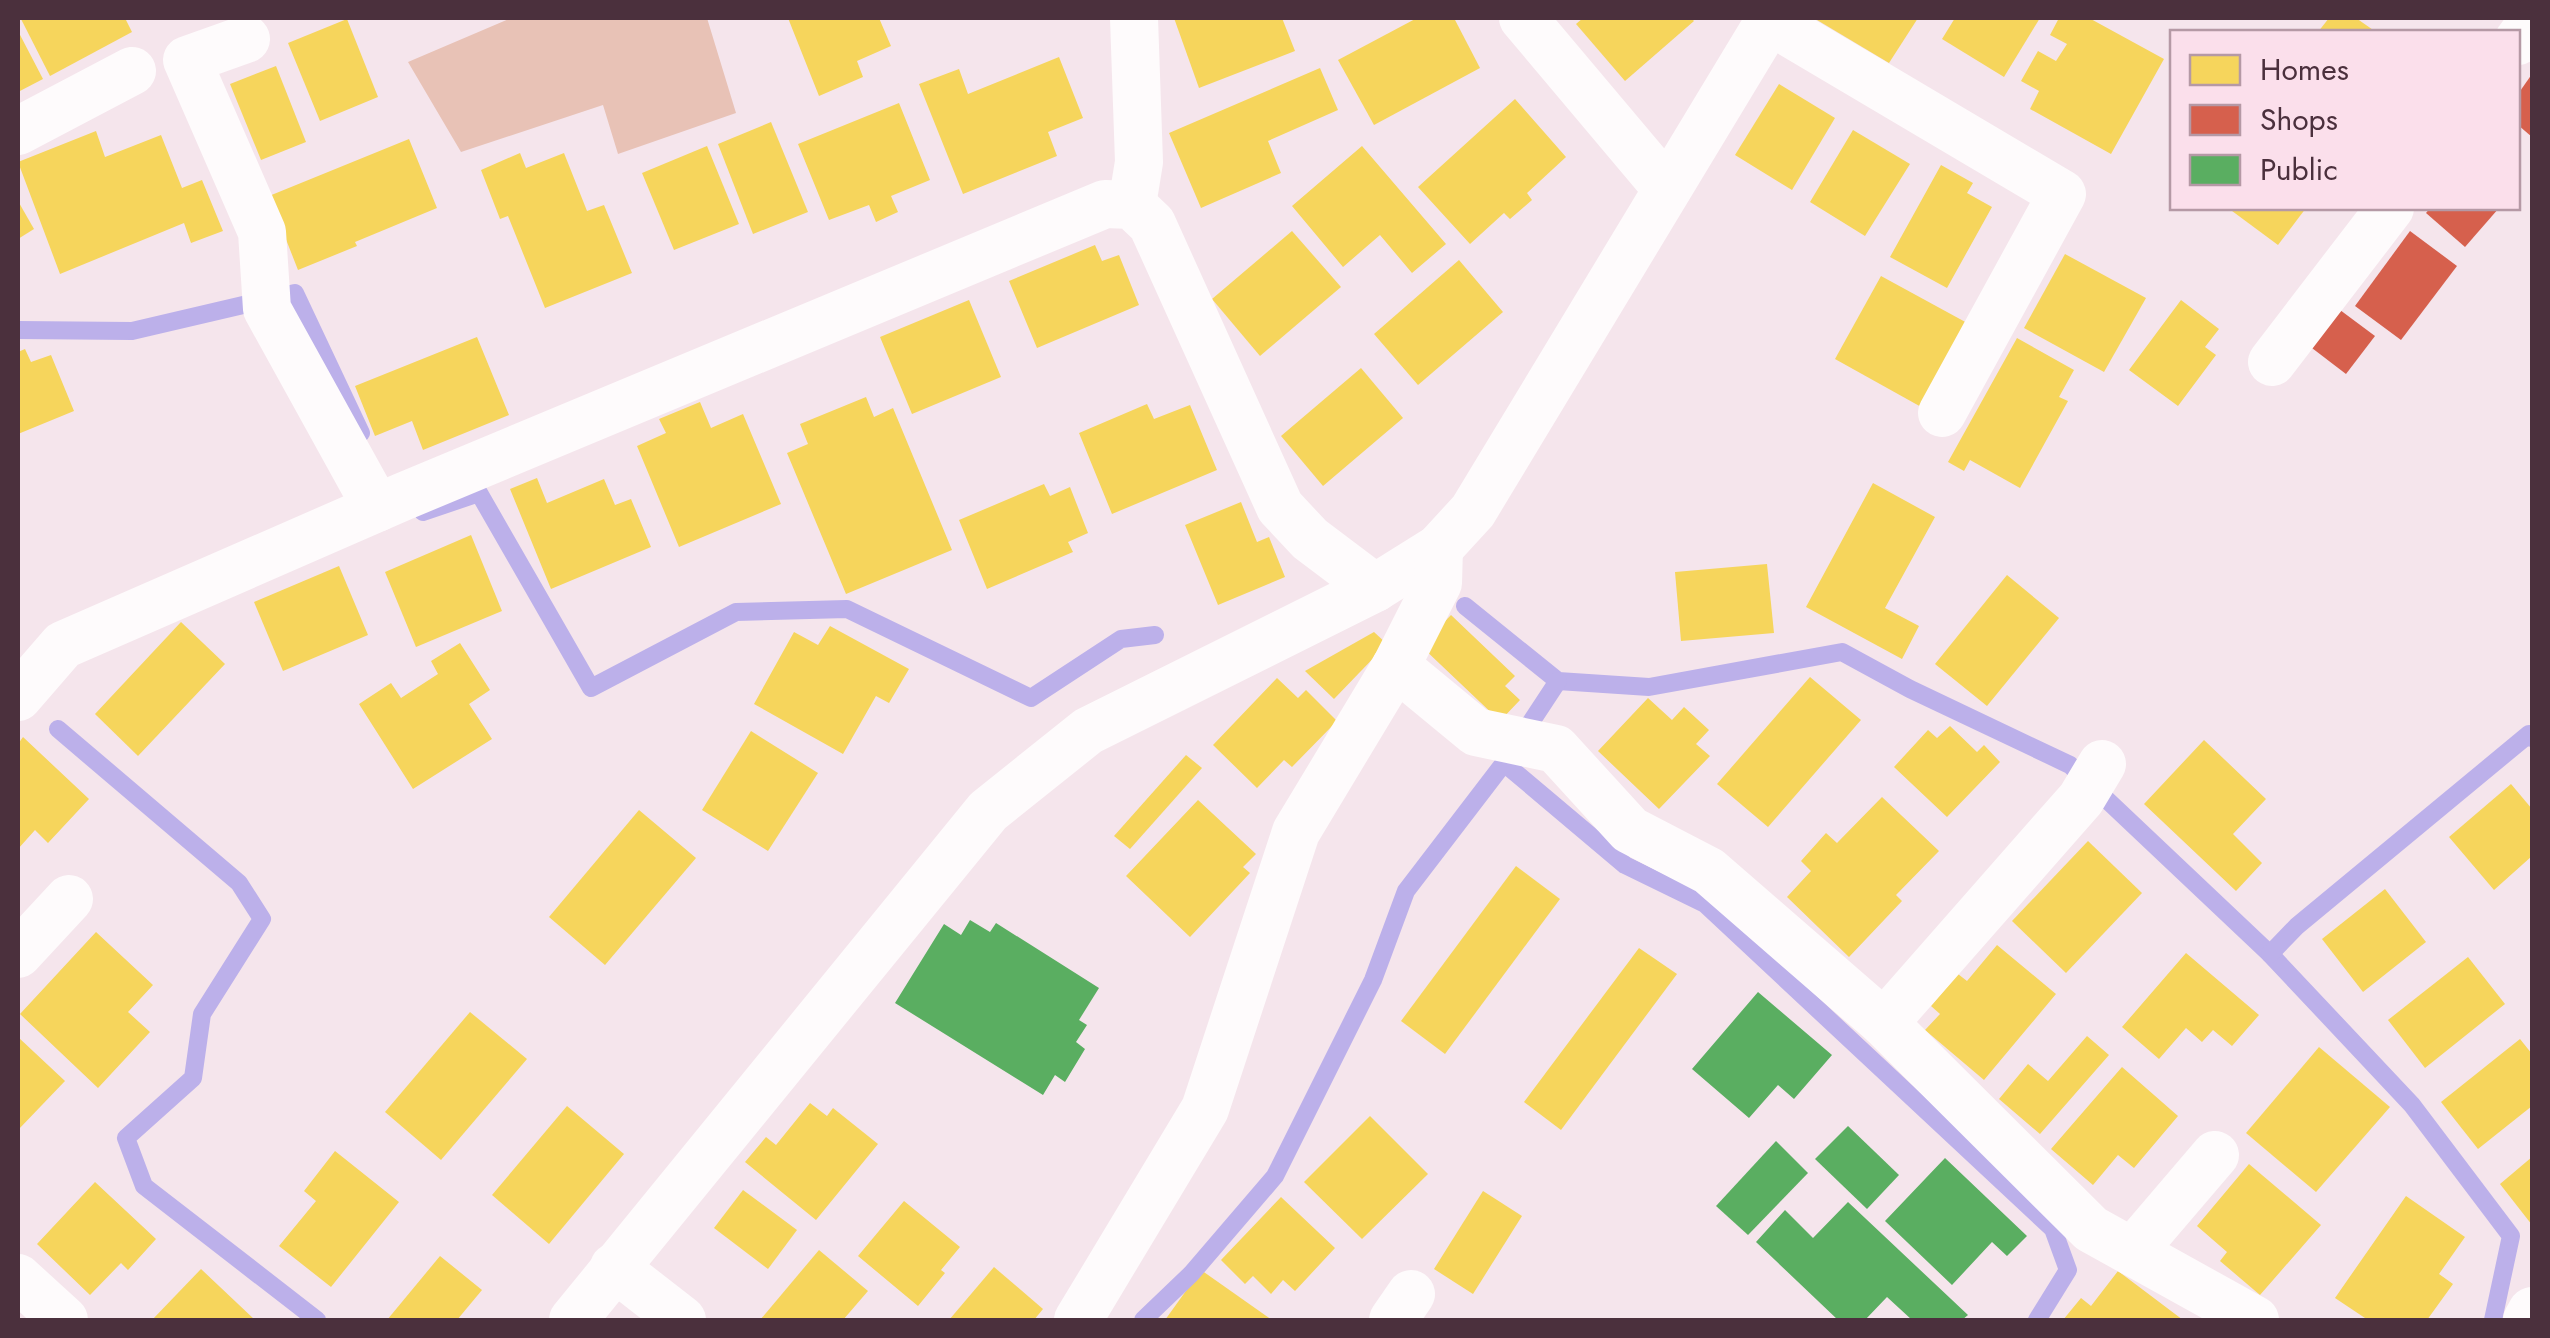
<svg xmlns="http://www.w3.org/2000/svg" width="2550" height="1338" viewBox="0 0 2550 1338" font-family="Jost,sans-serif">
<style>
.green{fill:#e8c2b6}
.homes{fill:#f6d55c}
.shops{fill:#d6604d}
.public{fill:#5aae61}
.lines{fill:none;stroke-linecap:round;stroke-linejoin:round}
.stream{stroke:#bcb0ea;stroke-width:18}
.street{stroke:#fefbfc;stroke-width:48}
</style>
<rect width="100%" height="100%" fill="#f5e5ec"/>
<!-- green -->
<polygon class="green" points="511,18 707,18 736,113 618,154 603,105 461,152 408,62"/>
<!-- homes -->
<g class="homes">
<polygon points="24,18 125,18 132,32 50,76 21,19"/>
<polygon points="788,18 879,18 891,46 857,61 863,77 819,96"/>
<polygon points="1174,18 1282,18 1295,51 1199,88"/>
<polygon points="1417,18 1454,18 1480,68 1374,125 1338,60"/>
<polygon points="1583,18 1691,18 1694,21 1625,81 1576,24"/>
<polygon points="1819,18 1918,18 1889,63 1817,20"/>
<polygon points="1955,18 2040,18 2004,77 1942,39"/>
<polygon points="2059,18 2089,18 2164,59 2111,154 2030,109 2039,91 2021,81 2038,51 2056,61 2067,44 2050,35"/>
<polygon points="2329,18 2356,18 2376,32 2318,32"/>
<polygon points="347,19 378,97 320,121 288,43"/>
<polygon points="18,31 43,79 18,92"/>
<polygon points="1059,57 1083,118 1048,132 1057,156 963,194 919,84 959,69 968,94"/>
<polygon points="276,66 306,142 261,160 230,84"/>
<polygon points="1320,68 1338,110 1268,141 1281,173 1201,208 1169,133"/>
<polygon points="1779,84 1835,118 1792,190 1735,155"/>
<polygon points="1515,99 1566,157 1527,193 1532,200 1510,219 1504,213 1470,244 1418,187"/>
<polygon points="899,103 930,180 891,196 898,212 876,222 869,205 829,220 798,144"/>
<polygon points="771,122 808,212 753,234 718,144"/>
<polygon points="1853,130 1910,164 1865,236 1810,202"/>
<polygon points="96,131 105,157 161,135 182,188 202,180 223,231 191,243 184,223 60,274 18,162"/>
<polygon points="409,139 437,208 355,242 357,246 298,270 269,196"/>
<polygon points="707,146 739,224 674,250 642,173"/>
<polygon points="1362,146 1446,244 1412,273 1380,235 1343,267 1292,206"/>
<polygon points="520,153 526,168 564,153 587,211 604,205 632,273 545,308 508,216 500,219 481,170"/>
<polygon points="1941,165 1973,183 1967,193 1992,207 1947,288 1890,257"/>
<polygon points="18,201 34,229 18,239"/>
<polygon points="2228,208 2306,208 2278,245"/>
<polygon points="1292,231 1341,287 1260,356 1212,299"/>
<polygon points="1095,245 1102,261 1119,255 1139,305 1037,348 1009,281"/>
<polygon points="2065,254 2146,298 2104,372 2024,328"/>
<polygon points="1459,260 1503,312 1418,385 1374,334"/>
<polygon points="1881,276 1969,324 1923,408 1835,359"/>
<polygon points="969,300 1001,377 912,414 880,337"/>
<polygon points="2181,300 2219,329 2205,347 2216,355 2178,406 2129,370"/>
<polygon points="477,337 509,415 423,450 412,421 375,436 355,386"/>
<polygon points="2017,338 2074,370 2059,397 2068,401 2020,488 1970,460 1964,471 1948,462"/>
<polygon points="25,349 31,362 51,355 74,411 18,434 18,352"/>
<polygon points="1361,368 1403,418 1323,486 1281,436"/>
<polygon points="866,397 874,417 893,408 952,550 846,594 787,453 808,444 800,424"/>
<polygon points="700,402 711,428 743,414 781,504 679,547 637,446 666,433 659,419"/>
<polygon points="1147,404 1154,419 1190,405 1217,470 1112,514 1079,433"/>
<polygon points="537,478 547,503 604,479 615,505 631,499 651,547 551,589 510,489"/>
<polygon points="1873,483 1935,517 1885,608 1919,626 1902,659 1806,607"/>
<polygon points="1044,484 1050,496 1070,487 1088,533 1068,542 1073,552 987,589 959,520"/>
<polygon points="1241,502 1257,542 1269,537 1285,577 1218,605 1185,525"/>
<polygon points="471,535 502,611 416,647 385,572"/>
<polygon points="1767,564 1774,633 1681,641 1675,572"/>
<polygon points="339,566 368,635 283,671 254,602"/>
<polygon points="2007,575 2059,618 1987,706 1935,664"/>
<polygon points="1451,615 1515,676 1505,686 1520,700 1500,721 1421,646"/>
<polygon points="181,622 225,664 138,756 95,714"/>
<polygon points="830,626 909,669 889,703 876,696 843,754 754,704 794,632 818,645"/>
<polygon points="1374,632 1387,644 1334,699 1305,671"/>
<polygon points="460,643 490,690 469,704 492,739 413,789 359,704 391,683 401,698 438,674 431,661"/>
<polygon points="1810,677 1861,720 1768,827 1717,784"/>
<polygon points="1277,678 1298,698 1306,690 1337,721 1292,767 1284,760 1257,788 1213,745"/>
<polygon points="1648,698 1672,720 1684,707 1709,730 1696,744 1710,756 1659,809 1598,751"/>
<polygon points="1950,726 1977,752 1984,745 2000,762 1947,817 1894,767 1928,730 1937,738"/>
<polygon points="751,731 818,773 768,851 702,810"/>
<polygon points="23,737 89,799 48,843 35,830 18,849 18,744"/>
<polygon points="2204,740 2266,799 2233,834 2262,863 2236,891 2144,804"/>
<polygon points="1186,755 1202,768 1130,849 1114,836"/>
<polygon points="2511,784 2532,809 2532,856 2494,890 2449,837"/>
<polygon points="1882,797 1939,851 1896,895 1902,901 1849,957 1787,897 1811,871 1801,861 1826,833 1837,843"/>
<polygon points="1198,800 1256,854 1243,867 1250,873 1190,937 1126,876"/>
<polygon points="639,810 696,858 605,965 549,917"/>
<polygon points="2088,841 2142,893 2066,973 2012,921"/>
<polygon points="1516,866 1560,899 1445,1054 1401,1021"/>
<polygon points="2385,889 2426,942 2363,992 2322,939"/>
<polygon points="96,932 153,985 128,1012 150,1032 98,1088 20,1014"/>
<polygon points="1997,945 2056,994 1984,1080 1925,1030 1940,1014 1931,1006 1958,974 1967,981"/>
<polygon points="1639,948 1677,974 1561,1130 1524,1102"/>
<polygon points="2186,953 2259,1015 2232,1046 2213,1030 2202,1042 2186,1028 2159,1059 2122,1027"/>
<polygon points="2468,957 2505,1004 2425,1068 2388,1020"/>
<polygon points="470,1012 527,1059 441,1160 385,1112"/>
<polygon points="2087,1036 2109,1055 2040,1134 1999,1099 2028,1064 2048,1081"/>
<polygon points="18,1037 65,1081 18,1130"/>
<polygon points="2520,1039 2532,1054 2532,1106 2478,1149 2441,1102"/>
<polygon points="2319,1047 2390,1107 2316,1192 2246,1133"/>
<polygon points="2122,1067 2178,1116 2134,1168 2118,1155 2093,1185 2051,1149"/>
<polygon points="810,1103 827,1116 833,1108 878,1144 816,1220 745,1162 766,1137 776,1145"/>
<polygon points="567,1106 624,1154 549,1244 492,1195"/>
<polygon points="1370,1116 1428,1174 1362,1239 1304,1182"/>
<polygon points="335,1151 399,1202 331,1287 279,1246 316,1201 304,1191"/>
<polygon points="2532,1157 2532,1225 2500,1184"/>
<polygon points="2249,1164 2321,1225 2260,1295 2220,1261 2227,1252 2197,1226"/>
<polygon points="95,1182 156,1239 128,1270 121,1263 90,1295 37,1244"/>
<polygon points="743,1190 797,1230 768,1269 714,1228"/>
<polygon points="1483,1191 1522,1216 1473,1294 1434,1269"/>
<polygon points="2406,1196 2465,1237 2439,1274 2453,1284 2427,1320 2368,1320 2335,1298"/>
<polygon points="1281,1197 1335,1248 1295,1291 1283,1280 1271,1294 1253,1276 1245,1284 1221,1260"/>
<polygon points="904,1201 960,1247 941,1270 945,1273 918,1306 858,1256"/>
<polygon points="819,1250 868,1291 843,1320 760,1320"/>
<polygon points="440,1256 482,1290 457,1320 387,1320"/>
<polygon points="994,1267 1043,1309 1034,1320 949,1320"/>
<polygon points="201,1269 255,1320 152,1320"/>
<polygon points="1201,1270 1272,1320 1165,1320"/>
<polygon points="2118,1271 2183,1320 2063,1320 2081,1298 2091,1306"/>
</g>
<!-- shops -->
<g class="shops">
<polygon points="2532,74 2532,137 2518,125 2518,94"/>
<polygon points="2430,208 2499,208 2465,247 2426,213"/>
<polygon points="2410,231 2457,266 2401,340 2355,306"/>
<polygon points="2336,307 2375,336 2346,374 2308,345"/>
</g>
<!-- public -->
<g class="public">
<polygon points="970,920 990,932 996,923 1099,988 1079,1020 1087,1025 1076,1042 1085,1049 1065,1082 1055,1075 1043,1095 895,1003 944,924 961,935"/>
<polygon points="1758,992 1832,1055 1794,1099 1778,1085 1749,1118 1692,1069"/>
<polygon points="1848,1126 1899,1175 1867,1209 1815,1159"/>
<polygon points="1776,1141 1808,1173 1748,1235 1716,1206"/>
<polygon points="1945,1158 2027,1236 2007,1256 1992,1242 1952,1285 1885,1221"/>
<polygon points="1848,1202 1968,1315 1962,1320 1912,1320 1887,1297 1865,1320 1838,1320 1756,1242 1785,1210 1813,1238"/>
</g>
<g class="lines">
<!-- stream -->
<g class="stream">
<polyline points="18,330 132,331 295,293 361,433"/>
<polyline points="423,512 479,493 591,688 736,612 847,609 1031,698 1121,639 1155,635"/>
<polyline points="1465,606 1558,681 1649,687 1842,652 1910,689 2070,765 2270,954 2412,1105 2511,1236 2493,1320"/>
<polyline points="58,729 239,883 262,919 202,1014 193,1078 126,1138 144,1186 317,1320"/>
<polyline points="1504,763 1625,865 1705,904 2053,1229 2068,1270 2037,1320"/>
<polyline points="2270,954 2297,926 2529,734 2532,738"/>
<polyline points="1143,1320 1191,1274 1275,1176 1373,980 1406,891 1504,763 1558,681"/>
</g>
<!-- street -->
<g class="street">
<polyline points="1523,18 1667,189"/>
<polyline points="1770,21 2062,194 1942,413"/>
<polyline points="246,39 187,60 262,232 267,309 377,508"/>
<polyline points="2518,41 2532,22"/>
<polyline points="18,131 132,71"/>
<polyline points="1132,205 1139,162 1134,18"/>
<polyline points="2272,362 2390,208"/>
<polyline points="1396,666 1476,732 1556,749 1630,830 1709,871 1884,1023 2091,1229 2255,1320"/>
<polyline points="18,697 63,645 402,497 1105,204 1132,205 1152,224 1280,507 1310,539 1375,588"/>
<polyline points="18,954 69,899"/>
<polyline points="1884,1023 2081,799 2102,764"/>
<polyline points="2133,1251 2215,1155"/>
<polyline points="614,1267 682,1320"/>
<polyline points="18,1278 64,1320"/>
<polyline points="573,1320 988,811 1088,731 1375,588 1439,548 1473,511 1771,18"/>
<polyline points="1078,1320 1205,1109 1296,832 1396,666 1438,583 1439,548"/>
<polyline points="1393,1320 1411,1294"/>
<polyline points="2527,1320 2532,1311"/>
</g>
</g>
<!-- border -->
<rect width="2550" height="1338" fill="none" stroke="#4b303d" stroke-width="40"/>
<!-- legend -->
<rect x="2170" y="30" width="350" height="180" fill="#fbdfeb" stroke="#b599a5" stroke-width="2.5"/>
<rect x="2190" y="55" width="50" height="30" fill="#f6d55c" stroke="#b599a5" stroke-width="2.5"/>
<text x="2260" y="80" font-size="30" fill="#4b303d">Homes</text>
<rect x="2190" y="105" width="50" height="30" fill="#d6604d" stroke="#b599a5" stroke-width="2.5"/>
<text x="2260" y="130" font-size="30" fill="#4b303d">Shops</text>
<rect x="2190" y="155" width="50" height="30" fill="#5aae61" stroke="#b599a5" stroke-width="2.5"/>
<text x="2260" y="180" font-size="30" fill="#4b303d">Public</text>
</svg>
